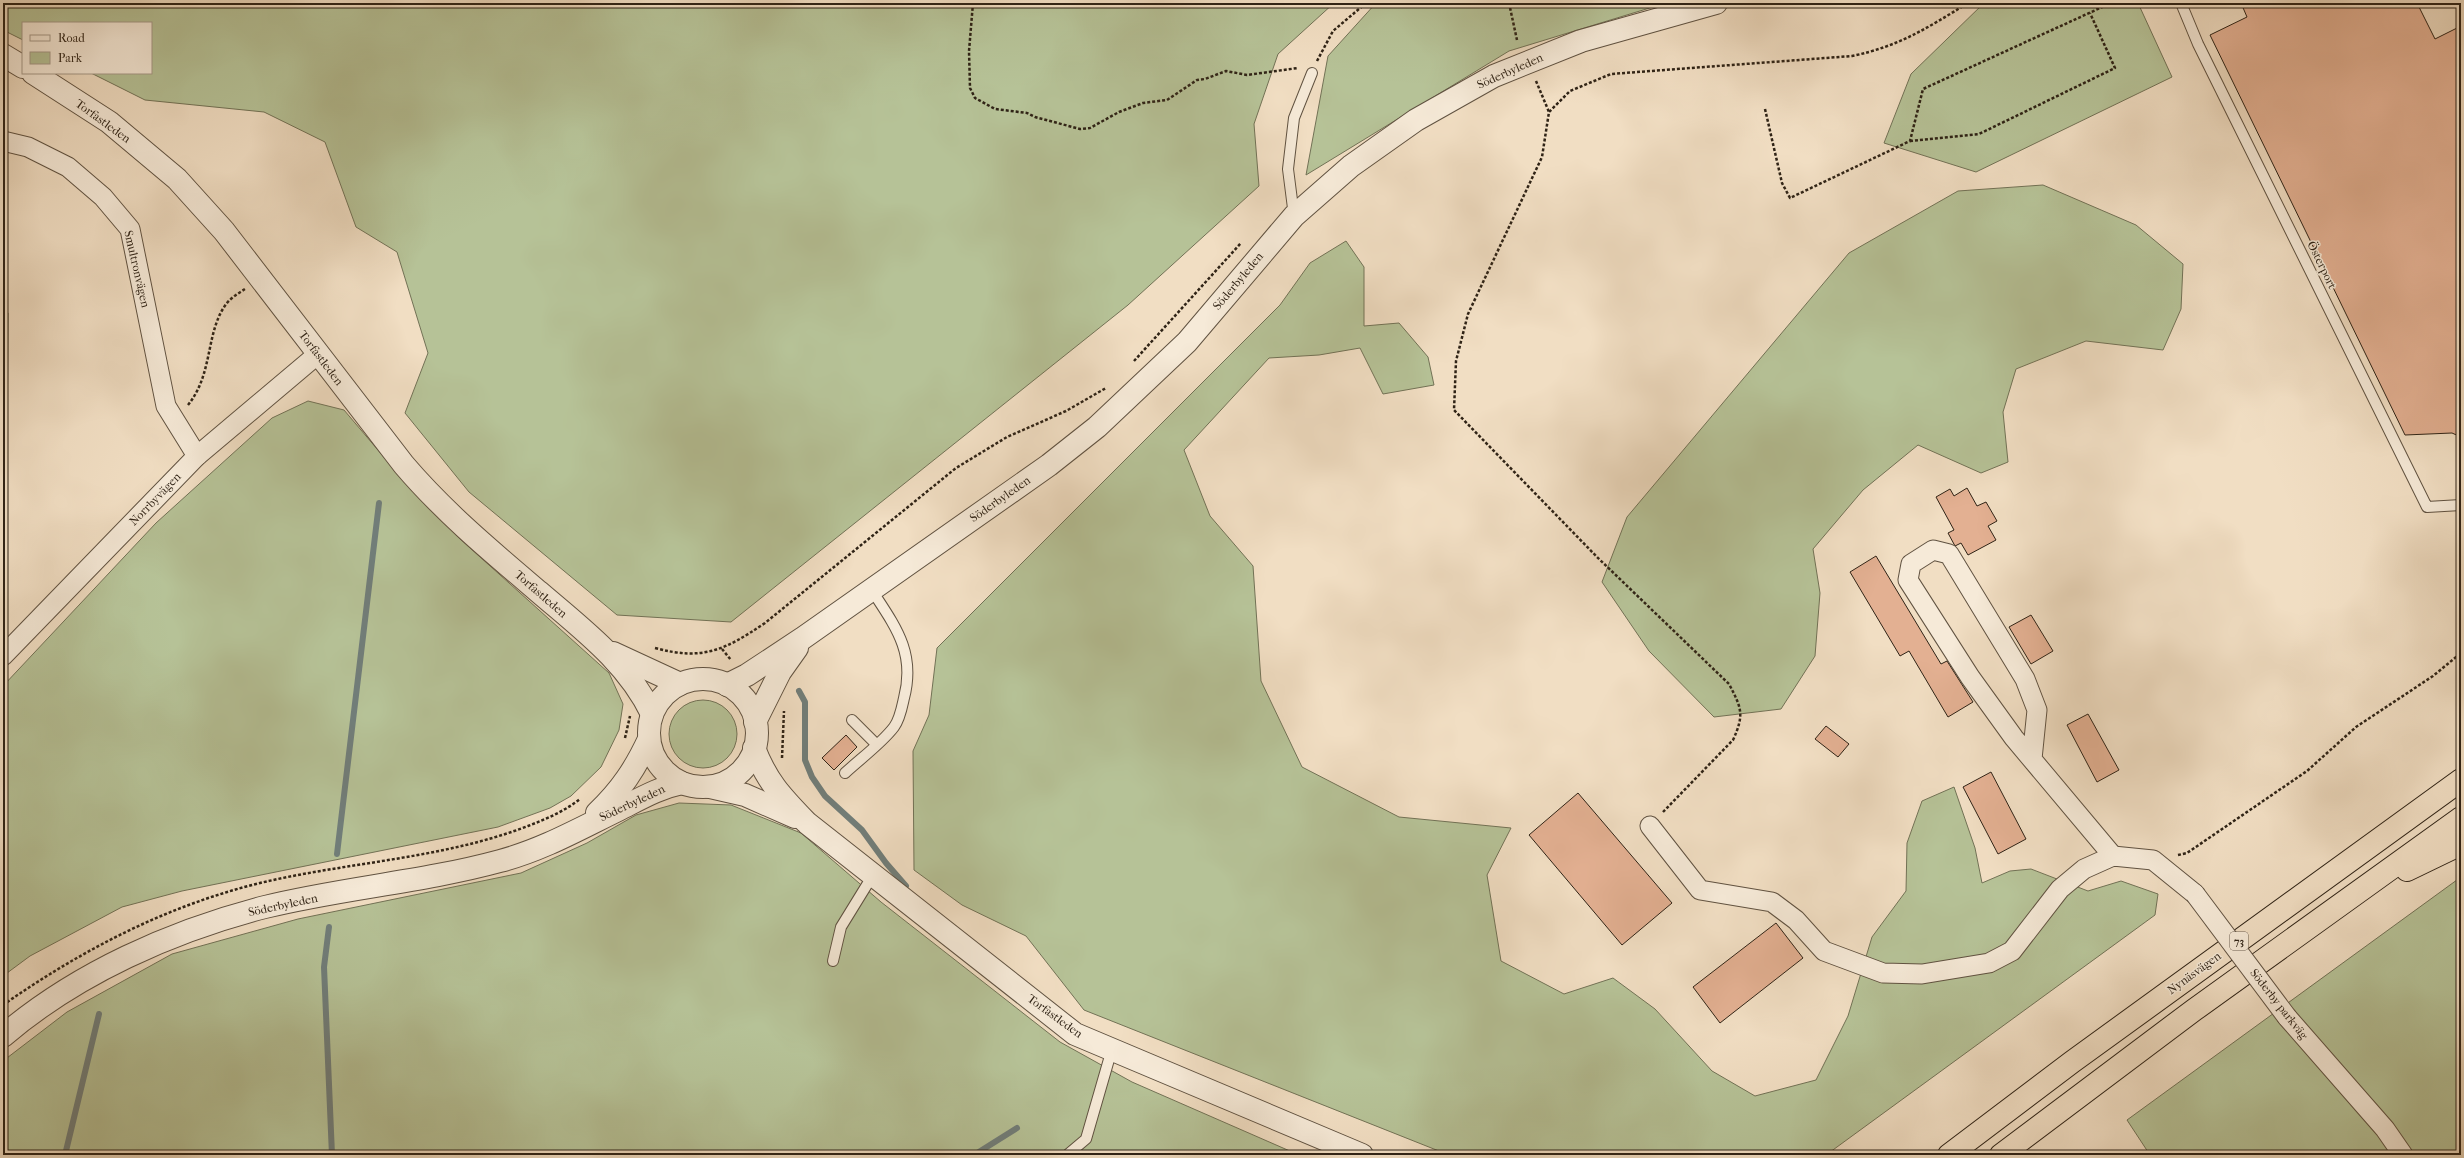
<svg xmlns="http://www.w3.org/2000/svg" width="2464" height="1158" viewBox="0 0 2464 1158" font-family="'IM FELL French Canon',serif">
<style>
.green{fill:#b6c297;stroke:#727256}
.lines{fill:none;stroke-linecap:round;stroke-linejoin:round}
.stream{stroke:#717e7a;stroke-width:6}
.building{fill:#e3b092;stroke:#2f2316}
.service-casing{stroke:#605241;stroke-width:12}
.minor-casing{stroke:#605241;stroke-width:21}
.tertiary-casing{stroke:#605241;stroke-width:24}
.motorway-casing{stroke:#2f2316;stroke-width:24}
.path{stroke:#2f2316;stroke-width:2.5;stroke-dasharray:3 2;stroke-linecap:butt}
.service{stroke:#f6ead8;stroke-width:10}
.minor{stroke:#f6ead8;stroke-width:19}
.tertiary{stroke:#f6ead8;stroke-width:22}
.motorway{stroke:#f1dec3;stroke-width:22}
.minor-bridge-casing{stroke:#605241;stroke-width:21;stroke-linecap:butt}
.minor-bridge{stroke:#f6ead8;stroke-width:19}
.labels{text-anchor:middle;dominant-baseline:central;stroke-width:3;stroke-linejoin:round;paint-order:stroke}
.shield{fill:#f6ead8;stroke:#6b5f50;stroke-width:1}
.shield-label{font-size:11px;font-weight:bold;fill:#2f2316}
.street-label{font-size:12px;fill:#2f2316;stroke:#f6ead8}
</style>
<rect width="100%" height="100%" fill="#f1dec3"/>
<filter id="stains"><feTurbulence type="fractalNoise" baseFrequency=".005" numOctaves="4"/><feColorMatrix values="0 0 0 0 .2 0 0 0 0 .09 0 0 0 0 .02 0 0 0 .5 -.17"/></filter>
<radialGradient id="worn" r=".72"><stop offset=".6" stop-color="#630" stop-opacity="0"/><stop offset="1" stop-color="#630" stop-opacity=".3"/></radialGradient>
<!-- green -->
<g class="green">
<polygon points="3,3 1334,3 1278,54 1254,124 1259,186 1128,305 731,622 617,615 469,492 405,413 428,353 397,252 356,227 325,142 264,112 145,100 91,73 151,73 151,23 23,23 23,40 3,30"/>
<polygon points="1376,3 1666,3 1509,51 1306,175 1328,56"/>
<polygon points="1984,3 2138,3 2172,77 1976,172 1884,143 1911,74"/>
<polygon points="2043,185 2136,225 2183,264 2181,309 2163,350 2086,341 2016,369 2003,412 2008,462 1981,473 1918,445 1863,490 1813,549 1820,593 1815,656 1781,709 1714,717 1649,651 1602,582 1627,517 1849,253 1958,191"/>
<polygon points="1346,241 1364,267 1364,326 1399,323 1428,357 1434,385 1383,394 1360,348 1319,355 1269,358 1184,450 1210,516 1253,566 1261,681 1302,767 1399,817 1511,828 1487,875 1501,961 1564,994 1613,978 1655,1009 1712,1071 1755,1096 1816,1080 1848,1016 1872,937 1906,891 1907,843 1922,801 1954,787 1975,848 1982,883 2010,871 2031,869 2088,891 2121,881 2158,894 2155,915 1826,1155 1449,1155 1084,1010 1026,936 962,905 914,870 913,751 929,715 937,648 1280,305 1310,263"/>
<polygon points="3,307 8,313 7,456 3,462"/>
<polygon points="308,401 344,410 383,456 459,538 609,673 623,704 619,730 601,767 571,796 550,808 498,827 182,891 122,907 30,956 3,976 3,686 156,523 272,418"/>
<circle cx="703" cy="734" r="34"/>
<polygon points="679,803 731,805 801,833 881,902 1060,1042 1132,1082 1299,1155 3,1155 3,1061 67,1012 172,954 298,919 521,873 587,843 636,815"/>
<polygon points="2461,877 2461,1155 2150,1155 2127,1120"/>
</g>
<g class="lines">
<!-- stream -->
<g class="stream">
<polyline points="799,691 805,702 805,760 812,777 825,796 862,830 886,863 906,886"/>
<polyline points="337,854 379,503"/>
<polyline points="329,927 324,967 332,1155"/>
<polyline points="65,1155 99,1014"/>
<polyline points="974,1155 1017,1128"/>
</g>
</g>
<!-- building -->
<g class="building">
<polygon points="2241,3 2417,3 2435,39 2461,26 2461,437 2452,433 2405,435 2210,35 2247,17"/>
<polygon points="1967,488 1977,506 1986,502 1997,521 1988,526 1996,540 1968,555 1961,543 1955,546 1948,533 1954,530 1936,497 1950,489 1954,496"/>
<polygon points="1876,556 1941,664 1947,661 1973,702 1948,717 1909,651 1900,656 1850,572"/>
<polygon points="2031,615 2053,651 2031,664 2009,627"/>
<polygon points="2088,714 2119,770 2097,782 2067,725"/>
<polygon points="1826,726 1849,744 1838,757 1815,739"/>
<polygon points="846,735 857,747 834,770 822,758"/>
<polygon points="1991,772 2026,839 1998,854 1963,787"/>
<polygon points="1578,793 1672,903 1622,945 1529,835"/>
<polygon points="1776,923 1803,958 1720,1023 1693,987"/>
</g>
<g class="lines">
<defs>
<g id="service">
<polyline points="2181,3 2198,44 2427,507 2461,505"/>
<polyline points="1294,216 1288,169 1294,118 1312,73"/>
<polyline points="852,720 876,744"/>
<path d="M845 773C860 759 882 743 894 727 900 719 902 707 904 698 916 652 895 626 871 589"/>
<polyline points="833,961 841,927 873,875"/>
<polyline points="1067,1155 1086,1139 1112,1049"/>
</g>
<g id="minor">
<polyline points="3,141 28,147 68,167 103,197 130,229 166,406 197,456"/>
<polyline points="3,656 197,456 318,354"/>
<polyline points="2032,759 2037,710 2025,679 1949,554 1933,550 1911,564 1908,580 1970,677 2014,738 2113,856"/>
<polyline points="1650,826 1700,890 1772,902 1796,920 1824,951 1883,973 1922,974 1989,963 2012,951 2060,889 2084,869 2113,856 2153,860 2195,894"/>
<polyline points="2287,1017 2385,1129 2403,1155"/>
</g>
<g id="tertiary">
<polyline points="3,55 23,67"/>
<path d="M33 73 109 122 177 179 224 231 404 465C445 513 492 552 539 592 582 629 627 662 652 714"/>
<polyline points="613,653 680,684"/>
<circle cx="703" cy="733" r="54"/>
<polyline points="727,685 747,675 803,638 1049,465 1097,427 1187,342 1294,216 1351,166 1416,120 1494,76 1581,41 1716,3"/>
<polyline points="755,722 780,672 797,648"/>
<path d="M754 748C767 782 782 797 807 823L1075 1034 1362 1155"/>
<polyline points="710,787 745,795 795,817"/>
<path d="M597 813C621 790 635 769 649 739"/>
<path d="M3 1036C77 973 172 931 265 907 342 888 423 882 500 861 542 850 579 829 618 810 640 799 658 788 682 783"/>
</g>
<g id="motorway">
<polyline points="2407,870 2461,844"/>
<polyline points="1949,1155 2072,1062 2461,780"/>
<polyline points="2001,1155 2194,1010 2461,818"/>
</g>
</defs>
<!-- service casing -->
<use href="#service" class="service-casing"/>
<!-- minor casing -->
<use href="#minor" class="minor-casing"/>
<!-- tertiary casing -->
<use href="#tertiary" class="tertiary-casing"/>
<!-- motorway casing -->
<use href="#motorway" class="motorway-casing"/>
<!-- path -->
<g class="path">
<polyline points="973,3 969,51 970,88 975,98 995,109 1027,113 1035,117 1080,129 1090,128 1119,112 1143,103 1167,100 1197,80 1205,79 1226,71 1247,75 1298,68"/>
<polyline points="1509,3 1517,40"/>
<polyline points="1317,61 1333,31 1366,3"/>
<polyline points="1536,81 1549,112"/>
<polyline points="1765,109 1782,183 1790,198 1910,141 1923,89 2111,3"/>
<polyline points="1910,141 1979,134 2115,68 2090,13"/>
<polyline points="1134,361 1241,243"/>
<path d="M188 405C214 373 205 331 227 303 232 297 239 293 245 289"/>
<path d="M655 648C703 661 725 650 765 623L956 468 1007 437 1066 411 1106 388"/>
<polyline points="722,649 731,660"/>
<polyline points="625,738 630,716"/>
<polyline points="782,758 784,711"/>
<path d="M1663 812 1733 740C1745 714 1741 707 1729 684L1597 557 1454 410 1456 361 1468 314 1542 157 1549 112 1570 91 1611 74 1852 56C1900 46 1927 28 1968 3"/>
<polyline points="2178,855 2187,853 2307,771 2356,727 2433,676 2461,653"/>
<path d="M3 1005C82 950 166 906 260 883 348 862 442 859 528 826 546 819 565 811 580 799"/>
</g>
<!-- service -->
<use href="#service" class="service"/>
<!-- minor -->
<use href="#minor" class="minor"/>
<!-- tertiary -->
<use href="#tertiary" class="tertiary"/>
<!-- motorway -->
<use href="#motorway" class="motorway"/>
<defs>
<polyline id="minor-bridge" points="2195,894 2287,1017"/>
</defs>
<!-- minor-bridge casing -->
<use href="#minor-bridge" class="minor-bridge-casing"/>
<!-- minor-bridge -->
<use href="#minor-bridge" class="minor-bridge"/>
</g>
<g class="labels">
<!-- shield labels -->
<rect class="shield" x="2230" y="932" width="18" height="18" rx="3"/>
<g class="shield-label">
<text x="2239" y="941">73</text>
</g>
<!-- street labels -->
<g class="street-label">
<text transform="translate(1510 71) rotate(-24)">Söderbyleden</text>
<text transform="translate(103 121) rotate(36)">Torfastleden</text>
<text transform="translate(2322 265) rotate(64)">Österport</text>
<text transform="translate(137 269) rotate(77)">Smultronvägen</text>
<text transform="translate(1238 281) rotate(-50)">Söderbyleden</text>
<text transform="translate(321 358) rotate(53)">Torfastleden</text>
<text transform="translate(155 499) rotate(-46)">Norrbyvägen</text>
<text transform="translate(1000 499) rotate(-35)">Söderbyleden</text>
<text transform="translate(541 594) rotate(41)">Torfastleden</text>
<text transform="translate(632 803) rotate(-25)">Söderbyleden</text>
<text transform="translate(283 905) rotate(-12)">Söderbyleden</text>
<text transform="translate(2194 973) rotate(-36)">Nynäsvägen</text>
<text transform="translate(2279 1004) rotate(52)">Söderby parkväg</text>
<text transform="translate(1055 1016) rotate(36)">Torfastleden</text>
</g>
</g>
<!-- margin -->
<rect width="2464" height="1158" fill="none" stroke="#f1dec3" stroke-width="16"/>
<rect x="4" y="4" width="2456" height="1150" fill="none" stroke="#2f2316" stroke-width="2"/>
<rect x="8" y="8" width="2448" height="1142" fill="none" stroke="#2f2316"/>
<!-- legend -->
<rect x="22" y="22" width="130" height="52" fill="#f6ead8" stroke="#a69a8a"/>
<rect x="30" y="35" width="20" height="6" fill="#f6ead8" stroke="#a69a8a"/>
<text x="58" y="42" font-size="12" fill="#2f2316">Road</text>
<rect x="30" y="52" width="20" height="12" fill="#b6c297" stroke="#a69a8a"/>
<text x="58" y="62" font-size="12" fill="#2f2316">Park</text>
<rect width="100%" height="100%" filter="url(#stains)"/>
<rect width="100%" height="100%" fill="url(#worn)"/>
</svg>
